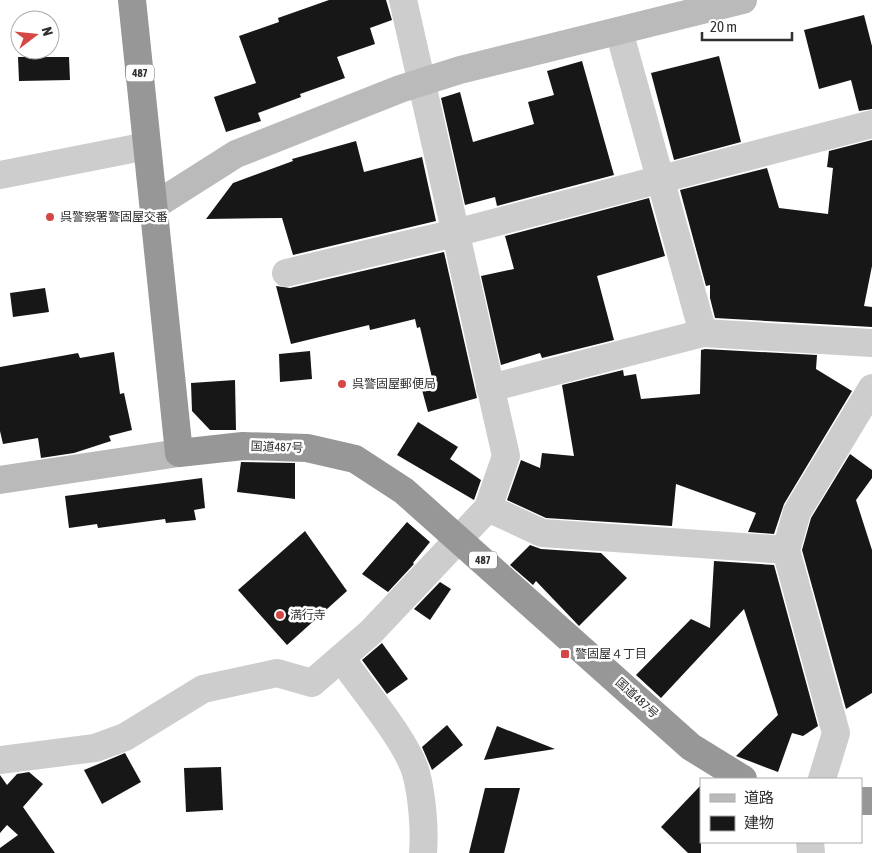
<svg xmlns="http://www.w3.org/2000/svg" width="872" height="853" viewBox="0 0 872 853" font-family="'Asap Condensed','Noto Sans JP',sans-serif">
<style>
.building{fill:#171717}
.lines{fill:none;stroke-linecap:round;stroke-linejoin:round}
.street{stroke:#cdcdcd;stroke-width:28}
.secondary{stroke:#bababa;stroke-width:28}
.highway{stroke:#979797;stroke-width:28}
.poi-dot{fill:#d54744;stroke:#fff;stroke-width:2}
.labels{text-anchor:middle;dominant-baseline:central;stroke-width:5;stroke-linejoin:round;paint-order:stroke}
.shield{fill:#fff;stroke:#6e6e6e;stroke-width:1}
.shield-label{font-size:11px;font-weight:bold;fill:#303030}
.poi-label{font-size:12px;fill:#303030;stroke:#fff;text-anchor:start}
.street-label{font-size:12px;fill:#303030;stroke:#fff}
</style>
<rect width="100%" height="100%" fill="#fff"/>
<!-- building -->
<g class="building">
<polygon points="329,0 386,0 392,20 370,28 375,44 337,57 345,78 300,94 301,97 258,113 261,121 226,132 214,97 256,83 239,36 279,22 278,18"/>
<polygon points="864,15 872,46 872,109 859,111 851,80 819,89 804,30"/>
<polygon points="719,56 741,142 674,160 651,73"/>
<polygon points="18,57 69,57 70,80 19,81"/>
<polygon points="582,61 614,175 497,206 495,197 465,205 441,98 460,92 473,142 534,124 528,102 554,95 547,71"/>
<polygon points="872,140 872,266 864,306 872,307 872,327 715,318 710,298 710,285 706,286 680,190 767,168 779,208 828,214 833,168 827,167 829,151"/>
<polygon points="356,141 364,172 422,157 436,221 293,255 282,218 206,219 233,183 293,161 292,159"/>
<polygon points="649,198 665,256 597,276 614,340 542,358 540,353 501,365 481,276 514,269 505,236"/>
<polygon points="444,252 477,398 428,412 422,390 434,386 420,327 417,328 415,319 370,330 369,325 291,344 276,286 290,288"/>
<polygon points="45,288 49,312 13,317 10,293"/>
<polygon points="705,349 817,355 816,369 852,391 784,504 774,534 748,532 756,513 676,484 672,526 546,518 507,500 521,460 540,468 542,453 574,456 562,385 623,370 624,376 636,374 641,399 700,394 701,350"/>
<polygon points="310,351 312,379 280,382 279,354"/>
<polygon points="114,352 120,394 124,393 132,430 109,436 111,441 74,453 41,458 38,438 3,444 0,431 0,367 78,353 80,358"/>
<polygon points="235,380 236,430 210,430 192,411 191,383"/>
<polygon points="418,422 458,447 450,459 481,480 474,500 397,455"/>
<polygon points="850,454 872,470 872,478 856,500 872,550 872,693 846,709 802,550 811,518"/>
<polygon points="241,462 295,463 295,499 237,492"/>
<polygon points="202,478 205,508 194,510 196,520 166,523 165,519 98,528 97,524 69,528 65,496"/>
<polygon points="407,522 430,542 413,563 414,564 388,592 362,574"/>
<polygon points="305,531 347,591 287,645 238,590"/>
<polygon points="530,545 541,549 601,553 627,578 579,626 536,581 533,585 510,565"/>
<polygon points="714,561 774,565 818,726 803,736 792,733 778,772 736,756 778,715 744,609 661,698 636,675 691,619 710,628"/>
<polygon points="440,582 451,589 430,620 414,609"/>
<polygon points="382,643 408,679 387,694 362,660"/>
<polygon points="447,725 463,745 432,770 422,747"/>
<polygon points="497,726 555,749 484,760"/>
<polygon points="125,753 141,782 102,804 84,770"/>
<polygon points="221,767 223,810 186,812 184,768"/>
<polygon points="29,772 43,784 23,807 55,853 0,853 0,848 18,835 7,825 0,833 0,775 7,785 17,774"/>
<polygon points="701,785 701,853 688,853 661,827"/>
<polygon points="485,788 520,788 504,853 469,853"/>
</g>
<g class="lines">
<!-- street -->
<g class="street">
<polyline points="619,31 703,333"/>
<polyline points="0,175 147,146"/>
<polyline points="286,273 455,233 872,124"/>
<polyline points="490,388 703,333 872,343"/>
<polyline points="488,508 542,533 786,550"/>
<path d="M341 658C361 687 407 741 416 773 422 795 425 830 423 853"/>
<polyline points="0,760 95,748 125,737 203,689 277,673 312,683 371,632 488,508 506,456 403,0"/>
<polyline points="822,779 836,733 786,550 797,512 872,388"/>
<polyline points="810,842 811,853"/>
</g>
<!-- secondary -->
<g class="secondary">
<polyline points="154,206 236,154 400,89 460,70 743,0"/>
<polyline points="0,480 179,453"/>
</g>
<!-- highway -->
<g class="highway">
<polyline points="132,0 179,453 243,446 307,448 355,459 404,491 691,747 743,779"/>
<polyline points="861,801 872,801"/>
</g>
</g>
<!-- markers -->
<g class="poi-dot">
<circle cx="50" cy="217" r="5"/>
<circle cx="342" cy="384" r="5"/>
<circle cx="280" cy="615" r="5"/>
<rect x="560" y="649" width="10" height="10" rx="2.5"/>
</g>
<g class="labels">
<!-- shield labels -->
<g class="shield">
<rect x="126" y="64.5" width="28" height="17" rx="4"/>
<rect x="469" y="551.5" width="28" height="17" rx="4"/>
</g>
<g class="shield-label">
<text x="140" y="73">487</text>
<text x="483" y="560">487</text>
</g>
<!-- poi labels -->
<g class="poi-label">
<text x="60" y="217">呉警察署警固屋交番</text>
<text x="352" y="384">呉警固屋郵便局</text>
<text x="290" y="615">満行寺</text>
<text x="575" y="654">警固屋４丁目</text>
</g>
<!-- street labels -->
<g class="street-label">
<text transform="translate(277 447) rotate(2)">国道487号</text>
<text transform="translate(637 698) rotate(42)">国道487号</text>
</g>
</g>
<!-- legend -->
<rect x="700" y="778" width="162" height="65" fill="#ffffff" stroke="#acacac"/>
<rect x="710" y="794" width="25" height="8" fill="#bababa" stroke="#acacac"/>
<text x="744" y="803" font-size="15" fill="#303030">道路</text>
<rect x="710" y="816" width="25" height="15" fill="#171717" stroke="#acacac"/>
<text x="744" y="828" font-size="15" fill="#303030">建物</text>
<!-- north arrow -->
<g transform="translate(35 35) rotate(74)"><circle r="24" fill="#ffffff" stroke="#acacac"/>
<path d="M0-4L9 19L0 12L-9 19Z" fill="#d54744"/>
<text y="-8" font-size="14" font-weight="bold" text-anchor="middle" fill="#303030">N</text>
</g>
<!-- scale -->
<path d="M702 32v8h90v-8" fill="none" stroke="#303030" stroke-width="2.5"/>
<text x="710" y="32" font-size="15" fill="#303030" stroke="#ffffff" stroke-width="4" paint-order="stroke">20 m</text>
</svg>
